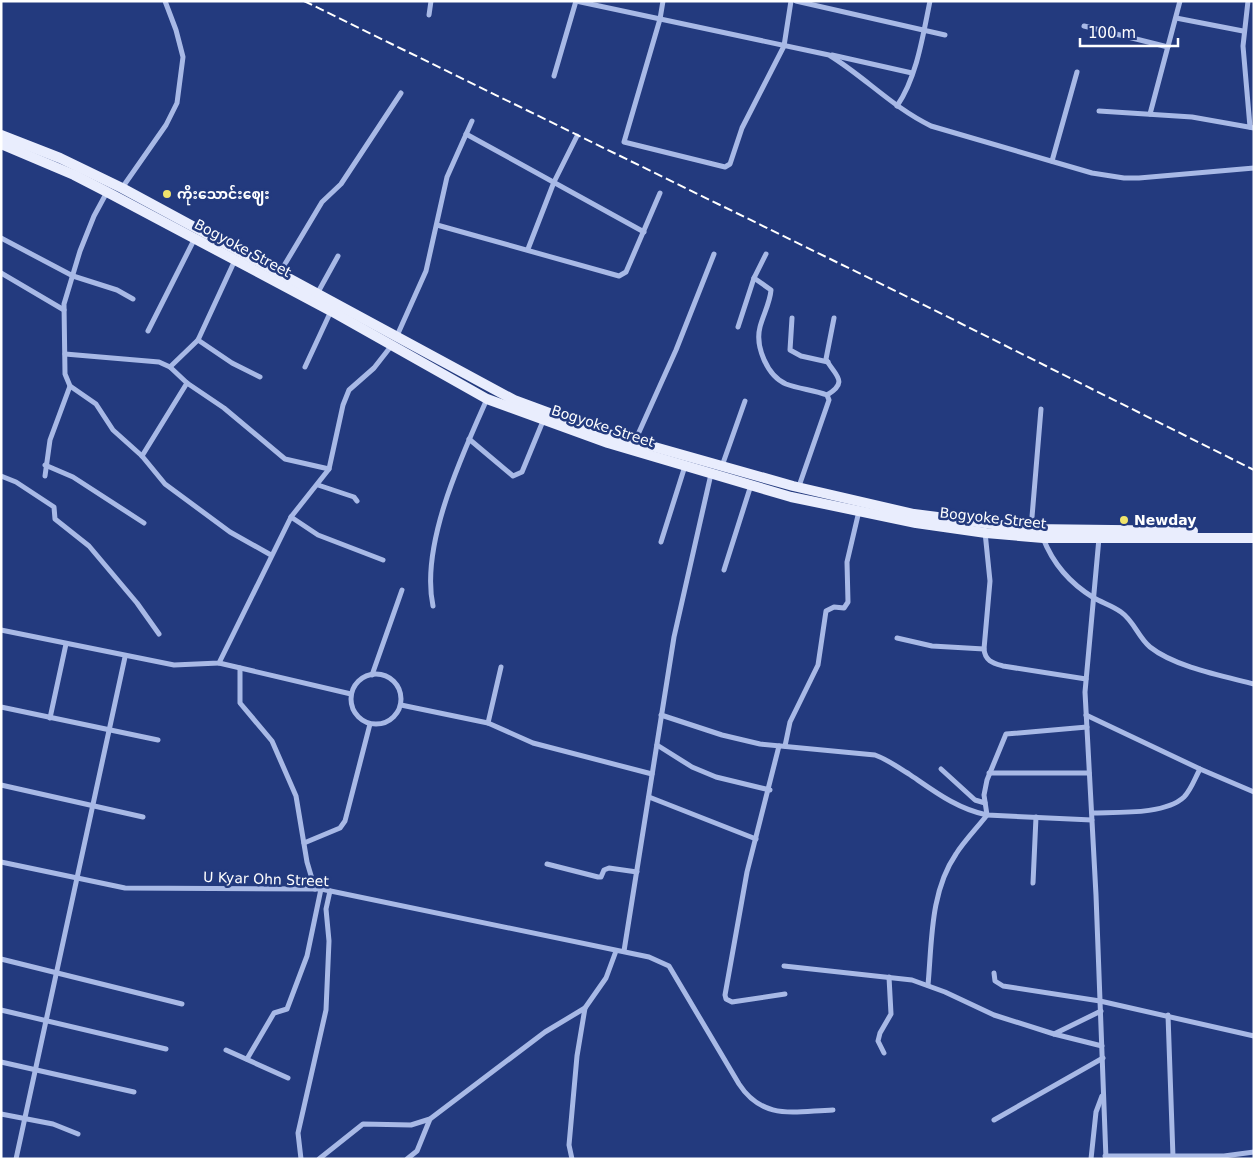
<svg xmlns="http://www.w3.org/2000/svg" width="1255" height="1160" viewBox="0 0 1255 1160" font-family="'DejaVu Sans','Noto Sans Myanmar',sans-serif">
<style>
.lines{fill:none;stroke-linecap:round;stroke-linejoin:round}
.street{stroke:#a8b9e6;stroke-width:5}
.primary{stroke:#e9edfd;stroke-width:10}
.rail{stroke:#fff;stroke-width:2;stroke-dasharray:9 4;stroke-linecap:butt}
.poi-dot{fill:#f1e46b;stroke:#233a7e;stroke-width:2}
.labels{text-anchor:middle;dominant-baseline:central;stroke-width:5;stroke-linejoin:round;paint-order:stroke}
.poi-label{font-size:14px;font-weight:bold;fill:#fff;stroke:#233a7e;text-anchor:start}
.street-label{font-size:14px;fill:#fff;stroke:#233a7e}
</style>
<rect width="100%" height="100%" fill="#233a7e"/>
<g class="lines">
<!-- street -->
<g class="street">
<path d="M576 1 829 55C865 77 892 107 931 126L1092 173 1124 178H1139L1254 168"/>
<polyline points="663,1 660,19 624,142 725,167 730,164 742,128 784,46 791,1"/>
<polyline points="796,1 945,35"/>
<polyline points="1248,1 1243,46 1250,127"/>
<polyline points="429,15 431,1"/>
<polyline points="1176,18 1243,31"/>
<polyline points="1084,26 1168,47"/>
<polyline points="832,55 912,73"/>
<polyline points="554,76 576,1"/>
<path d="M897 106C917 77 923 35 930 1"/>
<polyline points="1099,111 1192,117 1254,128"/>
<polyline points="1150,114 1180,1"/>
<polyline points="466,134 644,232"/>
<polyline points="1052,161 1077,72"/>
<polyline points="122,188 166,125 177,103 183,57 176,30 165,1"/>
<polyline points="437,225 619,276 626,272 660,193"/>
<polyline points="1,238 73,276 117,290 133,299"/>
<polyline points="528,249 554,182 577,136"/>
<polyline points="1,273 64,310"/>
<polyline points="279,274 322,202 341,184 401,93"/>
<path d="M754 278 771 290C770 303 763 315 760 327 755 346 767 376 786 384 799 389 814 390 827 395L829 400 798 489"/>
<polyline points="317,294 338,256"/>
<polyline points="792,318 790,350 801,356 828,362"/>
<polyline points="738,327 754,278 766,254"/>
<polyline points="148,331 195,238"/>
<polyline points="396,338 426,271 447,177 472,121"/>
<polyline points="198,340 232,363 260,377"/>
<polyline points="65,354 159,362 170,367 187,383 224,408 285,459 329,469"/>
<polyline points="170,367 198,340 235,260"/>
<polyline points="305,367 331,311"/>
<polyline points="70,386 96,404 113,430 142,456 165,484 230,532 271,555"/>
<path d="M827 395C850 381 834 375 826 359L834 318"/>
<polyline points="469,439 513,476 522,472 543,421"/>
<polyline points="635,441 676,350 714,254"/>
<polyline points="142,456 187,383"/>
<polyline points="45,465 73,477 144,523"/>
<polyline points="722,466 745,401"/>
<polyline points="1,476 16,482 54,507 55,519 89,546 137,603 159,634"/>
<polyline points="45,476 50,440 70,386 65,374 64,304 80,251 94,216 107,192"/>
<polyline points="318,485 354,497 357,501"/>
<polyline points="291,517 318,535 383,560"/>
<polyline points="1031,529 1041,409"/>
<path d="M985 532 990 581 984 649C985 661 993 663 1003 666L1086 679"/>
<path d="M1043 538C1053 564 1071 584 1094 598 1103 603 1113 606 1121 612 1134 621 1138 637 1150 647 1175 667 1223 676 1254 684"/>
<polyline points="1099,538 1085,692 1096,895 1106,1159"/>
<polyline points="661,542 685,466"/>
<polyline points="724,570 751,485"/>
<path d="M433 606C420 545 462 455 487 399"/>
<polyline points="1,630 174,665 219,663 291,517 329,469 343,405 349,390 374,368 392,345"/>
<polyline points="897,638 932,646 984,649"/>
<polyline points="219,663 351,694"/>
<polyline points="240,668 240,703 272,741 296,796 307,862 315,889"/>
<circle cx="376" cy="699" r="25"/>
<polyline points="372,675 402,590"/>
<polyline points="401,705 488,723 501,667"/>
<polyline points="1,707 158,740"/>
<path d="M661 715 722 735 760 744 875 755C889 760 897 767 909 774 934 791 957 809 987 815L1092 820"/>
<polyline points="1086,715 1200,769 1254,792"/>
<polyline points="50,718 66,644"/>
<polyline points="488,723 533,743 652,774"/>
<polyline points="657,745 692,767 716,777 770,790"/>
<polyline points="779,746 747,872 725,995 726,999 732,1002 785,994"/>
<polyline points="785,746 790,722 818,665 826,611 834,607 844,608 848,602 847,562 859,511"/>
<polyline points="941,769 975,800 985,803"/>
<polyline points="989,773 1089,773"/>
<polyline points="1,785 143,817"/>
<polyline points="649,797 756,839"/>
<path d="M1092 813C1117 812 1165 815 1184 797 1191 790 1195 778 1200 769"/>
<polyline points="987,815 984,795 987,780 1006,734 1087,727"/>
<polyline points="304,843 340,828 345,821 370,724"/>
<path d="M1 862 125 888 321 889 649 957 669 966 739 1084C763 1121 795 1111 833 1110"/>
<polyline points="547,864 598,877 601,877 604,870 609,868 637,872"/>
<polyline points="1033,883 1036,817"/>
<polyline points="624,951 674,637 711,474"/>
<polyline points="1,959 182,1004"/>
<polyline points="784,966 912,980 945,992 994,1015 1054,1034"/>
<polyline points="994,973 995,981 1003,986 1100,1001 1254,1036"/>
<path d="M928 985C932 942 930 892 956 854 965 840 977 828 987 815"/>
<polyline points="1,1010 166,1049"/>
<polyline points="1101,1011 1054,1034 1102,1046"/>
<polyline points="1168,1015 1173,1157"/>
<polyline points="226,1050 288,1078"/>
<polyline points="884,1053 878,1041 880,1033 891,1014 889,977"/>
<polyline points="247,1059 274,1013 287,1009 307,956 321,889"/>
<polyline points="1,1062 134,1092"/>
<polyline points="1,1114 53,1124 78,1134"/>
<polyline points="994,1120 1103,1058"/>
<polyline points="1105,1156 1224,1156 1254,1152"/>
<polyline points="16,1159 125,657"/>
<polyline points="301,1159 298,1133 326,1010 329,941 326,909 330,891"/>
<polyline points="319,1159 363,1124 411,1125 430,1119 545,1032 585,1008"/>
<polyline points="407,1159 417,1151 430,1119"/>
<polyline points="572,1159 569,1145 577,1056 585,1008 606,978 616,951"/>
<polyline points="1091,1159 1096,1112 1102,1096"/>
</g>
<!-- primary -->
<g class="primary">
<polyline points="1,135 60,158 122,188 514,400 598,431 793,486 914,514 1031,529 1193,531"/>
<polyline points="1,144 74,175 107,192 331,311 487,399 608,443 791,497 916,523 986,533 1043,538 1254,538"/>
</g>
<!-- rail -->
<polyline class="rail" points="304,1 920,303 1254,470"/>
</g>
<!-- markers -->
<g class="poi-dot">
<circle cx="167" cy="194" r="5"/>
<circle cx="1124" cy="520" r="5"/>
</g>
<g class="labels">
<!-- poi labels -->
<g class="poi-label">
<text x="177" y="194">ကိုးသောင်းဈေး</text>
<text x="1134" y="520">Newday</text>
</g>
<!-- street labels -->
<g class="street-label">
<text transform="translate(243 248) rotate(28)">Bogyoke Street</text>
<text transform="translate(603 426) rotate(18)">Bogyoke Street</text>
<text transform="translate(993 518) rotate(6)">Bogyoke Street</text>
<text transform="translate(266 879) rotate(2)">U Kyar Ohn Street</text>
</g>
</g>
<!-- border -->
<rect width="1255" height="1160" fill="none" stroke="#ffffff" stroke-width="5"/>
<!-- scale -->
<path d="M1080 38v8h98v-8" fill="none" stroke="#ffffff" stroke-width="2.5"/>
<text x="1088" y="38" font-size="15" fill="#ffffff" stroke="#233a7e" stroke-width="4" paint-order="stroke">100 m</text>
</svg>
